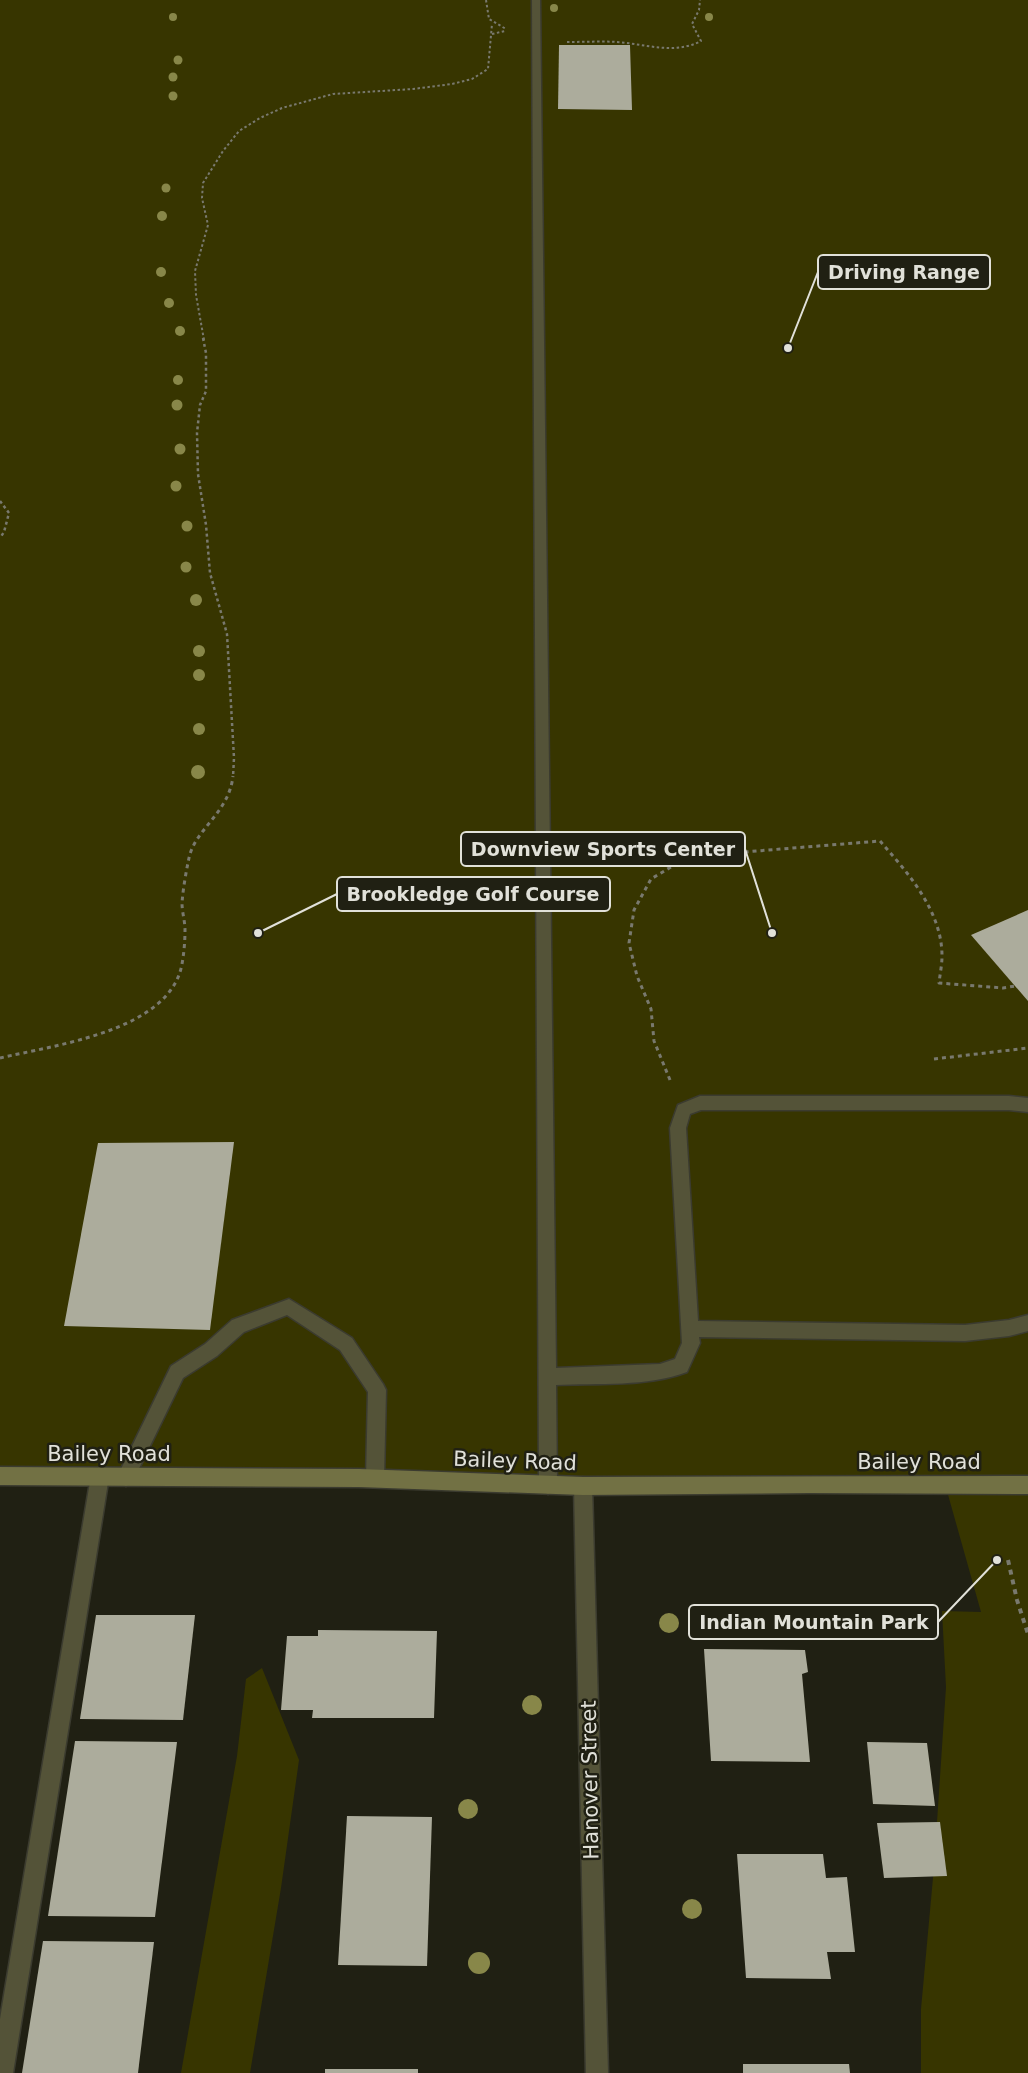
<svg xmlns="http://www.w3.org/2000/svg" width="1028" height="2073" viewBox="0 0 1028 2073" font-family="'DejaVu Sans',sans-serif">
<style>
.green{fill:#373500}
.building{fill:#acac9c}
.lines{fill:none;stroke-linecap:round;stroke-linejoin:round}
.lane-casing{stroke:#3b3b2f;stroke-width:3}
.street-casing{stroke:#3b3b2f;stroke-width:3}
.secondary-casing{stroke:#3b3b2f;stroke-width:3}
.path-far3{stroke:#79796e;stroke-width:2;stroke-dasharray:2.5 2.5;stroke-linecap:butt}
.path-far2{stroke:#79796e;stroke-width:2.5;stroke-dasharray:3 3;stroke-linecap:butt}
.path-far1{stroke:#79796e;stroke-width:3;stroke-dasharray:4 4;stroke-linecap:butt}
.path{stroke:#79796e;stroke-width:4;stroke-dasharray:5 5;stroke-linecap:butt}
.lane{fill:#545338;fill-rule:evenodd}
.street{fill:#545338;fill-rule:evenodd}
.secondary{fill:#727144;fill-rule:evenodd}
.tree{fill:#888749}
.labels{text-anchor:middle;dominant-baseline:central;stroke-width:5;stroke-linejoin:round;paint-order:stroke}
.near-street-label{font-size:21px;fill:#e1e1d9;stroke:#202013}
.leader{fill:none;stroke:#e1e1d9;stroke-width:2}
.callout-dot{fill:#e1e1d9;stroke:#202013;stroke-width:2}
.callout{fill:#202013;stroke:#e1e1d9;stroke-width:2}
.callout-label{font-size:19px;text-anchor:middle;font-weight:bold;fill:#e1e1d9}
</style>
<rect width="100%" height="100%" fill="#202013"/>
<!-- green -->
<g class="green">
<polygon points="0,0 1028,0 1028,2073 921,2073 921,2009 934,1867 946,1687 942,1611 981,1612 945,1484 0,1478"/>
<polygon points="262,1668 299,1760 281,1888 250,2073 181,2073 237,1756 246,1679"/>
</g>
<!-- building -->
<g class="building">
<polygon points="559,45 630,45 632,110 558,109"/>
<polygon points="1028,910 1028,1001 971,935"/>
<polygon points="234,1142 210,1330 64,1326 98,1143"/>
<polygon points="96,1615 195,1615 183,1720 80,1719"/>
<polygon points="318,1630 437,1631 434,1718 312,1718 313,1710 281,1710 287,1636 318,1636"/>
<polygon points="704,1649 805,1650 808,1672 802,1674 810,1762 711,1761"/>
<polygon points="75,1741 177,1742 155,1917 48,1916"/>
<polygon points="867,1742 927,1743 935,1806 873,1804"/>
<polygon points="347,1816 432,1817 427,1966 338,1965"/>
<polygon points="940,1822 947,1876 884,1878 877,1823"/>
<polygon points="737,1854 823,1854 826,1878 847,1877 855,1952 827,1952 831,1979 746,1978"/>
<polygon points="43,1941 154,1942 138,2073 22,2073"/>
<polygon points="743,2064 849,2064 850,2073 743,2073"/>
<rect x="325" y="2069" width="93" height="4"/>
</g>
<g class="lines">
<defs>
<g id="lane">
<path d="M532 0H540L556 1368 660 1364 675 1359 682 1343 670 1128 678 1105 700 1096H1009L1028 1098V1112L1009 1110H701L690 1114 686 1128 698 1321 965 1325 1009 1320 1028 1315V1331L1009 1336 965 1341 699 1337 700 1343 687 1372C648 1387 597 1383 556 1385L557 1485 554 1491 548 1494 542 1491 539 1485Z"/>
<polygon points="289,1299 352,1338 383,1384 386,1390 384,1478 381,1484 375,1487 369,1484 366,1478 368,1392 340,1350 287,1315 244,1332 217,1356 183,1378 132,1483 126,1486 120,1483 117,1477 120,1471 171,1366 205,1344 232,1320"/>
<polygon points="100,1467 106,1470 109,1476 13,2073 0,2073 0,2019 91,1476 94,1470"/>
</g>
<polygon id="street" points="583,1477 589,1480 592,1486 608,2073 586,2073 574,1486 577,1480"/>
<polygon id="secondary" points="0,1467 359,1469 583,1477 1028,1476 1028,1494 809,1493 583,1495 359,1487 0,1485"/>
</defs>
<!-- lane casing -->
<use href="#lane" class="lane-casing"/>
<!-- street casing -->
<use href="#street" class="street-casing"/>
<!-- secondary casing -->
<use href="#secondary" class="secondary-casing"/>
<!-- path-far3 -->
<g class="path-far3">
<polyline points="486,0 489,19 506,29"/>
<polyline points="492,34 505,31"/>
<path d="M567 42C584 42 601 41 617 42 646 44 674 55 701 41L692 24 699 10 700 0"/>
<polyline points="204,340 196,295 195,271 208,225 202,198 203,183 223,151 239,131 260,118 282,108 333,94 413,89 452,84 472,79 488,69 492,24"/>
</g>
<!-- path-far2 -->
<g class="path-far2">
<polyline points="203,338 206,353 206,391 200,405 197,433 198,474 206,525 210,573 227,634 234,758 233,777"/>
<polyline points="0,501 9,513 4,532 0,538"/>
</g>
<!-- path-far1 -->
<g class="path-far1">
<path d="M0 1058C55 1045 170 1031 182 964 184 953 185 941 185 930 185 921 182 912 182 903 183 889 186 872 189 858 195 829 229 813 233 776"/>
<polyline points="934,1059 1028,1048"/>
<path d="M670 1080 654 1041 651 1009 637 976 629 943 634 910 651 879 681 861 744 852 880 841C908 873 942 911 942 956 942 965 940 974 939 983L1003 988 1015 986"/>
</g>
<!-- path -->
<polyline class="path" points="1008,1560 1017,1600 1028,1634"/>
<!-- lane -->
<use href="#lane" class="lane"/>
<!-- street -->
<use href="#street" class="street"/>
<!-- secondary -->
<use href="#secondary" class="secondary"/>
</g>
<!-- trees -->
<g class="tree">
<circle cx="554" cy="8" r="4"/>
<circle cx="173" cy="17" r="4"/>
<circle cx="709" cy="17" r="4"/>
<circle cx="178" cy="60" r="4.5"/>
<circle cx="173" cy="77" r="4.5"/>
<circle cx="173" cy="96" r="4.5"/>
<circle cx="166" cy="188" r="4.5"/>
<circle cx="162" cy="216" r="5"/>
<circle cx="161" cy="272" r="5"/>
<circle cx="169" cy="303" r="5"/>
<circle cx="180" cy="331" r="5"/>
<circle cx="178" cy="380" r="5"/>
<circle cx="177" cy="405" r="5.5"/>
<circle cx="180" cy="449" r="5.5"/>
<circle cx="176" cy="486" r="5.5"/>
<circle cx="187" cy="526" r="5.5"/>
<circle cx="186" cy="567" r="5.5"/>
<circle cx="196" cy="600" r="6"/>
<circle cx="199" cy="651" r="6"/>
<circle cx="199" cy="675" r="6"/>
<circle cx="199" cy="729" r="6"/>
<circle cx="198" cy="772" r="7"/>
<circle cx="669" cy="1623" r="10"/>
<circle cx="532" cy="1705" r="10"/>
<circle cx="468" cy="1809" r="10"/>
<circle cx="692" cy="1909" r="10"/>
<circle cx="479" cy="1963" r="11"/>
</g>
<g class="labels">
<!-- near-street labels -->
<g class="near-street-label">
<text x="109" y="1454">Bailey Road</text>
<text transform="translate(515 1461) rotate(2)">Bailey Road</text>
<text x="919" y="1462">Bailey Road</text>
<text transform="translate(590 1780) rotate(-91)">Hanover Street</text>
</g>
</g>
<!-- callouts -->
<path class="leader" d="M788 348L818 272M772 933L745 849M258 933L337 894M997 1560L938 1622"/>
<g class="callout-dot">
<circle cx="788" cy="348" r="5"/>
<circle cx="772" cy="933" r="5"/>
<circle cx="258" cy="933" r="5"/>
<circle cx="997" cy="1560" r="5"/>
</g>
<g class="callout">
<rect x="818" y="255" width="172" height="34" rx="5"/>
<rect x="461" y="832" width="284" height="34" rx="5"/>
<rect x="337" y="877" width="273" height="34" rx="5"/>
<rect x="689" y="1605" width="249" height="34" rx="5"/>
</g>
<g class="callout-label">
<text x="904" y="279">Driving Range</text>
<text x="603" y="856">Downview Sports Center</text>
<text x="473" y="901">Brookledge Golf Course</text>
<text x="814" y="1629">Indian Mountain Park</text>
</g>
</svg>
